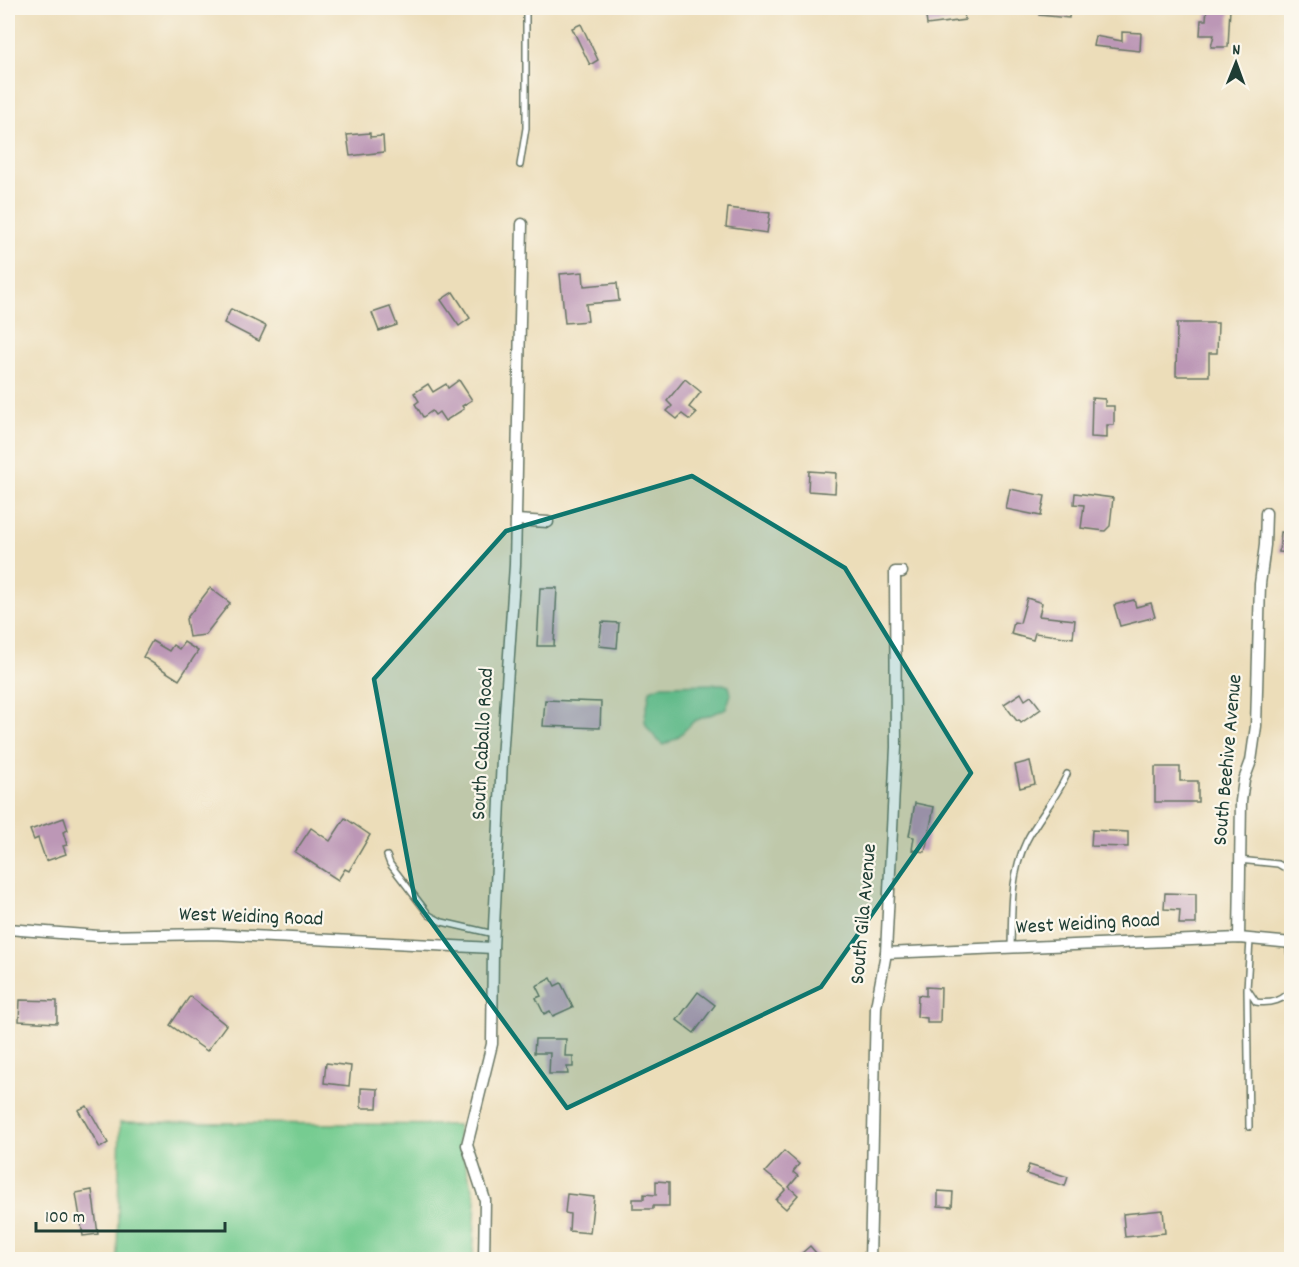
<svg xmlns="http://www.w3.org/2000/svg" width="1299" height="1267" viewBox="0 0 1299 1267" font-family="Dekko,sans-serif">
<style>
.green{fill:#76cc91;stroke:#4a8462;stroke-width:1.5}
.building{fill:#bc97b6}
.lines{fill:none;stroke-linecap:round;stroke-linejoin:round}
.service-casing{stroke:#677563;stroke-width:8}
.minor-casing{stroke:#677563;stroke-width:13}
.service{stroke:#fff;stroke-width:5}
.minor{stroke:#fff;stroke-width:10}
.marked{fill:#0f766e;fill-opacity:0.2;stroke:#0f766e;stroke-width:4.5;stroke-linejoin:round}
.labels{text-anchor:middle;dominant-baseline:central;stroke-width:4.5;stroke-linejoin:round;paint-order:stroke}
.street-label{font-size:21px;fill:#1f3d34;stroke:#fbf7ec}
</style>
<rect width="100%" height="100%" fill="#fbf7ec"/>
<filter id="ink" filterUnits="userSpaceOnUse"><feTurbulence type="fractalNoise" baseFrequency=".0167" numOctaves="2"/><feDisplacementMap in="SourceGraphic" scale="12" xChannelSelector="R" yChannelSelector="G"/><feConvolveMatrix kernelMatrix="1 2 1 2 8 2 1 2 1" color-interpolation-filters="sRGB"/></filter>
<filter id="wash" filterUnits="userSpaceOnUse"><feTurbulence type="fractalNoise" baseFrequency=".008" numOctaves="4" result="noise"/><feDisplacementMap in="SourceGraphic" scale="24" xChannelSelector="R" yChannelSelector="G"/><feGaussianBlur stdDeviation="1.35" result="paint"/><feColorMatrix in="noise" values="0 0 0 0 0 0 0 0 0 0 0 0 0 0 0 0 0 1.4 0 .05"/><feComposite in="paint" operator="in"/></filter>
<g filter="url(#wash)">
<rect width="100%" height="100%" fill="#ecddb9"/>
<!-- green -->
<g class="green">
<path d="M723 684 729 686 731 694 726 709 694 721 677 738 663 745C636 719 646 722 650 690L662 685Z"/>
<polygon points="120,1122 458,1125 459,1143 476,1199 473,1259 117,1259"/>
</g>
<g id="blocks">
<!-- building -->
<g class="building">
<polygon points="925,8 963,8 965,20 927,25"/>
<polygon points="1040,8 1070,8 1069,18 1039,15"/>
<polygon points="1207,8 1230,8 1228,47 1211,47 1214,35 1200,35 1201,20 1206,20"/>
<polygon points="581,24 598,60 590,65 572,28"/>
<polygon points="1122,32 1141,33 1140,51 1093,46 1095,36 1122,41"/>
<polygon points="370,133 370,137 383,136 384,152 350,156 347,135"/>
<polygon points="728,208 770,213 767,233 726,227"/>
<polygon points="583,272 584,286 617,283 619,301 586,304 588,321 565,323 560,274"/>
<polygon points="453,292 470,318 459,326 441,300"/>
<polygon points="390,307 397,325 379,331 372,313"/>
<polygon points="231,309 266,326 259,341 224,323"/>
<polygon points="1177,323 1218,323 1217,353 1209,353 1209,376 1176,376"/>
<polygon points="685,379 701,392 689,407 697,413 690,420 682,414 677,419 667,411 672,406 667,401"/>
<polygon points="459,380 472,400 462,406 464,409 445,421 439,412 435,415 432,411 423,417 415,404 419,401 414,393 428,384 433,392 446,384 448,388"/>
<polygon points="1092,398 1105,399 1105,406 1114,406 1114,425 1107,425 1107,438 1091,437"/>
<polygon points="809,471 836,473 835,493 808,491"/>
<polygon points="1010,489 1045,496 1041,516 1006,509"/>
<polygon points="1075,493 1113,498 1110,526 1105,531 1081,528 1084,505 1074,504"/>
<polygon points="1281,532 1292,533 1292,553 1279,552"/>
<polygon points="210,588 230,603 205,635 189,637 186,619"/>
<polygon points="540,588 557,588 554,646 537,646"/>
<polygon points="1027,598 1042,603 1039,616 1075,620 1073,638 1035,633 1033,640 1011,634 1014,622 1020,623"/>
<polygon points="1134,600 1136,607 1151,603 1155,617 1120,626 1114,605"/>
<polygon points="602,622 619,623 617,648 599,646"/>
<polygon points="152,641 169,651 173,645 179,649 184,642 198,651 179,680 143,657"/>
<polygon points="1021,693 1025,700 1031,696 1041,709 1021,723 1019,720 1017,721 1004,704"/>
<polygon points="545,700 601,702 600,728 543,726"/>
<polygon points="1030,761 1035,784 1020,788 1015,765"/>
<polygon points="1155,767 1180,767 1180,781 1198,781 1198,802 1155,802"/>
<polygon points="915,803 934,807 925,852 912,850 914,837 909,836"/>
<polygon points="64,818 68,830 63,832 67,845 63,846 66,854 46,861 38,838 34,840 30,830"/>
<polygon points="345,818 370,835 349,871 345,869 338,880 295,852 311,828 330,841"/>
<polygon points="1092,830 1128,832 1128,847 1091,846"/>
<polygon points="1165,893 1196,894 1196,924 1179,924 1180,910 1164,909"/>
<polygon points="551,978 555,986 561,983 573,1007 553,1016 550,1011 544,1014 536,998 541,996 536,986"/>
<polygon points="926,987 941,988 940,1023 927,1023 927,1018 917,1017 918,995 926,996"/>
<polygon points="698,992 715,1005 694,1033 677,1020"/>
<polygon points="190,996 226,1025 207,1051 170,1025"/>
<polygon points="20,1000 57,1001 57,1023 19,1021"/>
<polygon points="535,1039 566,1039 565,1056 573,1056 573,1067 567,1067 568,1074 549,1074 550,1053 534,1053"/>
<polygon points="326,1063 351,1066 349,1086 324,1083"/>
<polygon points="361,1088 378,1089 377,1108 361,1108"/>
<polygon points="87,1106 108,1143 100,1148 78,1110"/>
<polygon points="784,1151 799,1164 793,1172 798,1176 789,1187 798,1195 786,1209 776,1200 786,1189 765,1172"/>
<polygon points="1029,1165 1068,1177 1065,1186 1026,1174"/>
<polygon points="656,1181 669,1182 669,1206 653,1206 653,1209 633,1209 633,1199 644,1199 644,1194 656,1195"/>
<polygon points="92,1190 98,1234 83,1236 76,1193"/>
<polygon points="938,1191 953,1192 952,1207 938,1206"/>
<polygon points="567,1194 594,1197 590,1233 569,1231 570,1214 565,1213"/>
<polygon points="1163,1210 1165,1233 1125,1237 1123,1214"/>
<polygon points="810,1246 822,1260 794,1260"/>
</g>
</g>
</g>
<g filter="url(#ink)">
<use href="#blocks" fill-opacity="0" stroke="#677563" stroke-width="1.5"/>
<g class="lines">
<defs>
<g id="service">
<polyline points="520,165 526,128 526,8"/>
<polyline points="387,856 390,864 429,915 442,922 494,934"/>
<polyline points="1239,860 1278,864 1292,872"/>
<polyline points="1288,943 1292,968"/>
<path d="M1011 948C1012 913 1010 875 1026 842 1037 819 1057 798 1067 774"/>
<path d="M1248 990 1256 1002C1270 1004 1286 1001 1292 987"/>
<polyline points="1249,1127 1247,989 1250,940"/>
</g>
<g id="minor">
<polyline points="516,520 548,522"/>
<polyline points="8,929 98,936 213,934 493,948"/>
<polyline points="1239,938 1241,801 1244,780 1251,761 1256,726 1260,584 1265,545 1266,513"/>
<polyline points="886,953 1239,938 1292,943"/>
<polyline points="484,1260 485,1200 467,1145 492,1044 493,948 502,759 515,565 522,224"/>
<polyline points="870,1260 876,1007 886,953 896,747 895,572 902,572"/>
</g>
</defs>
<!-- service casing -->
<use href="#service" class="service-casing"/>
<!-- minor casing -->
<use href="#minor" class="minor-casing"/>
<!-- service -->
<use href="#service" class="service"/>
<!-- minor -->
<use href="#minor" class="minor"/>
</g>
</g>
<!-- marked area -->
<path class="marked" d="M692 476 845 568 971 773 821 987 567 1108 415 900 374 679 506 531Z"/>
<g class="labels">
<!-- street labels -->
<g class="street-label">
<text transform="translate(484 744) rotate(-87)">South Caballo Road</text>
<text transform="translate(1229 760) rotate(-85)">South Beehive Avenue</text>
<text transform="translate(865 914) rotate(-85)">South Gila Avenue</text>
<text transform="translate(251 918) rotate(2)">West Weiding Road</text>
<text transform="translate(1088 925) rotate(-3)">West Weiding Road</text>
</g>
</g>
<!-- margin -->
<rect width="1299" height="1267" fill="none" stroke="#fbf7ec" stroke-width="30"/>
<!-- north arrow -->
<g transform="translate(1236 63) rotate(1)" stroke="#fbf7ec" stroke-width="4.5" paint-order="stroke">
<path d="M0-4.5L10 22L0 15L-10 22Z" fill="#1f3d34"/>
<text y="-9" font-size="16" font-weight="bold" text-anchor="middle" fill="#1f3d34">N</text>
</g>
<!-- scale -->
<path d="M36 1222v9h189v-9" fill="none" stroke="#1f3d34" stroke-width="3"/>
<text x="45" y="1222" font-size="18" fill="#1f3d34" stroke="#fbf7ec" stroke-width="4.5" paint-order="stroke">100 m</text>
</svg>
